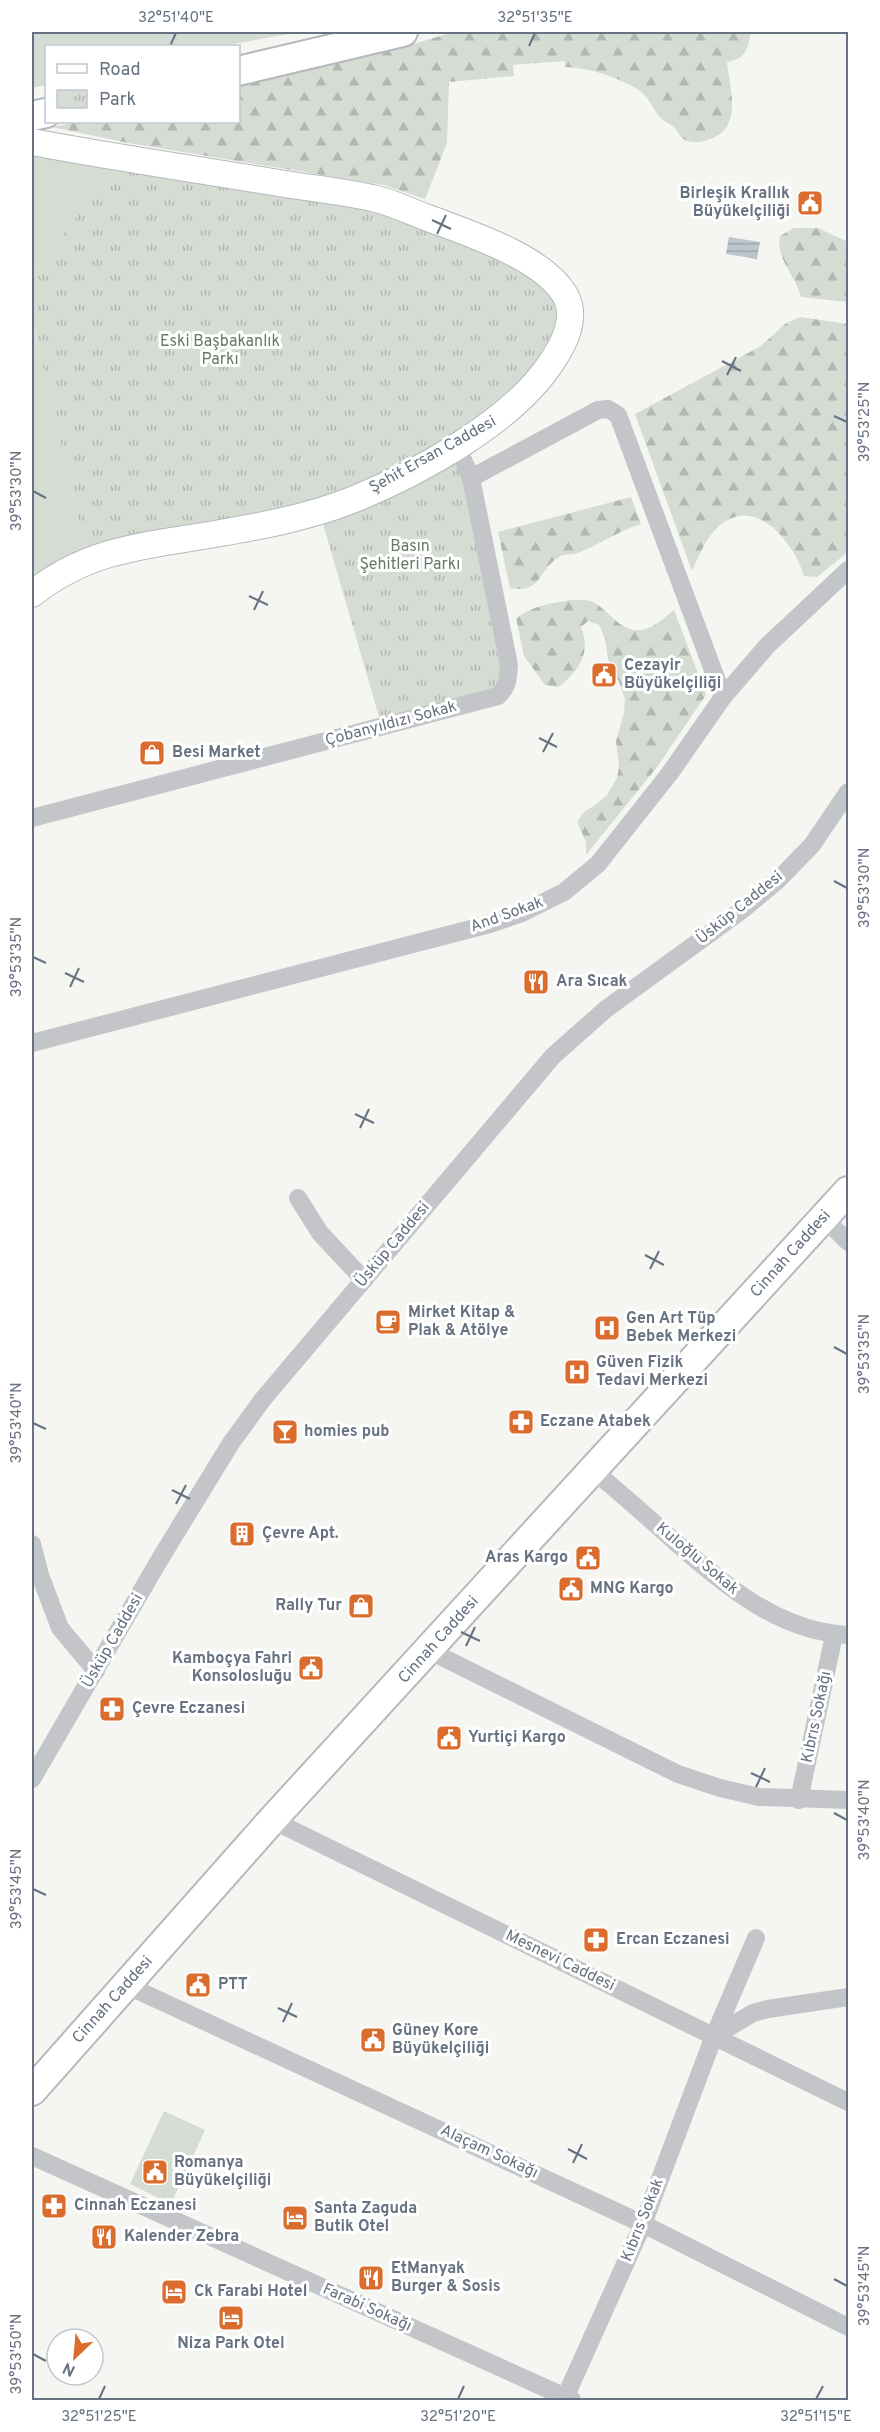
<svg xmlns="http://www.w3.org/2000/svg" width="880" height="2432" viewBox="0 0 880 2432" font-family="Overpass,sans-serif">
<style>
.forest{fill:url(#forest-firs)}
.park{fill:url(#park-tufts)}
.garden{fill:#d5dcd3}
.water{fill:url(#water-rules)}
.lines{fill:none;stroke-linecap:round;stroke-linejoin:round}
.secondary-casing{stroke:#b5b8bd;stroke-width:28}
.primary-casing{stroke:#b6b8bc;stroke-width:32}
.minor{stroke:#c3c5c9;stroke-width:18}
.secondary{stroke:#fff;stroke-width:26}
.primary{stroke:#fff;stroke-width:28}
.ticks{fill:none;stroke:#667181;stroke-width:2}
.labels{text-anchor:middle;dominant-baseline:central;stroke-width:6;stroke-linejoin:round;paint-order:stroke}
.poi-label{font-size:16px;font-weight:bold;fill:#667181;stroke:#fff;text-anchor:start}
.park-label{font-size:16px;fill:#657964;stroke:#fff}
.street-label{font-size:16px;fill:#667181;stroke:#fff}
.neatline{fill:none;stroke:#667181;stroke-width:2}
.ticks-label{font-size:15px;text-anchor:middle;fill:#667181}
</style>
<defs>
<pattern id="forest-firs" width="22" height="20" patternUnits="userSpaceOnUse" patternTransform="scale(1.5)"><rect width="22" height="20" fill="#d5dcd3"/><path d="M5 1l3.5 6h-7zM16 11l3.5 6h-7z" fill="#b1b7b1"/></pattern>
<pattern id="park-tufts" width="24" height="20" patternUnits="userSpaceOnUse" patternTransform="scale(1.5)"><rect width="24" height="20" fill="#d5dcd3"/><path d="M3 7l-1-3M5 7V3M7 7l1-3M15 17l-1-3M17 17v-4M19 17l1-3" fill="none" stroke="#b1b7b1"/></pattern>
<pattern id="water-rules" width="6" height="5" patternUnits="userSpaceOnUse" patternTransform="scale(1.5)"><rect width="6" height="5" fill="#bec6cd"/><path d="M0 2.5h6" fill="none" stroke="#9ea5ac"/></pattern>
</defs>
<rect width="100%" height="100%" fill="#f5f5f2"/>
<!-- forest -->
<g class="forest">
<path d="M453 32H751C747 50 747 58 727 62 730 92 744 129 707 140 698 143 688 144 681 137 678 134 677 129 673 126 669 123 665 122 662 119 653 111 649 96 639 90 617 77 591 68 565 67V61L513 65 514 76 449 82 447 143 425 199 384 185 128 143 52 127 78 122H238L239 86 407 46Z"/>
<path d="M794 228H818L848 242V302L801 297C796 276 775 258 780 236Z"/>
<path d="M800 317 848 324V552L817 577 804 576C797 550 766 507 735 517 711 524 701 551 692 571L635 414 761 346 785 324Z"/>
<path d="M631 497 641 524C618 531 600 544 578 553 572 556 566 553 561 556 537 568 544 594 510 588L498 532Z"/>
<path d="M571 600C577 600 585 599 590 601 599 604 606 612 613 618 637 641 653 628 674 610L706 695 657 767 586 855V842L577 822 585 811 594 806 607 795 617 778 619 767 616 741 624 713 625 699 614 668 608 660 605 638 599 625 588 621 581 627C591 654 580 669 559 687L545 685 524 656 516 618C533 606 551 603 571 600Z"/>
</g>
<!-- park -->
<polygon class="park" points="125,158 379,200 556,283 563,346 457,446 505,690 382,727 319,510 88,560 32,320 32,275 78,215 106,186"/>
<!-- garden -->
<g class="garden">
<polygon points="32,32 300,32 222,46 46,46 46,85 32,88"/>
<polygon points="32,142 125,158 106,186 78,215 32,275"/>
<polygon points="32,320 88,560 32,594"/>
<polygon points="164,2111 205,2130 171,2204 130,2184"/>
</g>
<!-- water -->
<polygon class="water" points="729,237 760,242 757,259 726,254"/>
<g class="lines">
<defs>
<path id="secondary" d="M32 142C112 157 193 169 273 182 307 188 343 191 376 199 394 203 411 212 428 218 468 233 543 257 565 295 578 318 564 344 551 363 512 422 417 474 352 500 307 518 256 527 209 535 142 546 87 550 32 594"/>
<g id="primary">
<polyline points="238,71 403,32"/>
<polyline points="32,116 46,113"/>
<polyline points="32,2091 272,1820 848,1191"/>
</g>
</defs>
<!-- secondary casing -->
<use href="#secondary" class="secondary-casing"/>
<!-- primary casing -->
<use href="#primary" class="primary-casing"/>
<!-- minor -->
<g class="minor">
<polyline points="471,478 598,410 608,409 618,415 723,697"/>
<path d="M32 818 498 696C508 687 508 678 509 665L471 478 457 446"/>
<polyline points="32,1043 490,924 522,913 564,892 598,864 670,773 723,697 767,646 848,570"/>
<polyline points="298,1198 320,1233 364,1280"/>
<polyline points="824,1218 848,1242"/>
<path d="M593 1470C620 1493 647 1516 673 1540 724 1584 778 1632 848 1635"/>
<polyline points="32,1544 40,1575 60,1628 96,1671"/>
<polyline points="430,1651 678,1774 720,1788 759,1797 848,1800"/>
<polyline points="32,1779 160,1559 231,1443 263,1399 553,1056 606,1009 742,910 778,880 812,845 848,792"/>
<polyline points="799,1800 834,1635"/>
<polyline points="272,1820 848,2102"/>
<polyline points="126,1985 643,2224 848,2327"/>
<polyline points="714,2036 753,2013 768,2009 848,1997"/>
<polyline points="32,2156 572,2400"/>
<polyline points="564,2400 643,2224 714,2036 756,1938"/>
</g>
<!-- secondary -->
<use href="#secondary" class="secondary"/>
<!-- primary -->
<use href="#primary" class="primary"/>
</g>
<!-- ticks -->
<path class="ticks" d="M170 46 176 33M529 46 535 33M432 220 451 229M437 234 446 215M722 361 741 371M727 375 736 357M834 416 847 422M33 491 46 498M249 596 268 605M254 610 263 591M539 738 557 747M543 752 553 733M834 881 847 888M33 957 46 963M65 973 84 982M70 987 79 968M355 1114 374 1123M360 1128 369 1109M645 1255 664 1265M650 1269 659 1251M834 1347 847 1354M33 1423 46 1429M172 1490 190 1499M176 1504 186 1485M461 1632 480 1641M466 1646 475 1627M751 1773 770 1782M756 1787 765 1768M834 1813 847 1820M33 1889 46 1895M278 2008 297 2017M283 2022 292 2003M568 2149 587 2159M573 2163 582 2144M834 2279 847 2286M33 2354 46 2361M99 2399 105 2386M458 2399 464 2386M816 2399 823 2386"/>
<!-- icons -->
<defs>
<symbol id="civic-square" viewBox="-11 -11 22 22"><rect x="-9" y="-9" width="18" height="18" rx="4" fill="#da6d2d" stroke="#fff"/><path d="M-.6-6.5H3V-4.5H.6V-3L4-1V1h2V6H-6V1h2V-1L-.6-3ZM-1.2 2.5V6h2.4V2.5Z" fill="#fff"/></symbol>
<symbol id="shop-square" viewBox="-11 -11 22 22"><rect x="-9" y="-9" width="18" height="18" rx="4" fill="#da6d2d" stroke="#fff"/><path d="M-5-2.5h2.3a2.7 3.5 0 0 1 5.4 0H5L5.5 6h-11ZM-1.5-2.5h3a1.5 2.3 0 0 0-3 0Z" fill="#fff"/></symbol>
<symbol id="restaurant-square" viewBox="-11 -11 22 22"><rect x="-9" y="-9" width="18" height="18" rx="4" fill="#da6d2d" stroke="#fff"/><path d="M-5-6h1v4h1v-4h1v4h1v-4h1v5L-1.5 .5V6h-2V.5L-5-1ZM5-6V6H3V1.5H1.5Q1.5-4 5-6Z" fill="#fff"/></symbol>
<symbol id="cafe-square" viewBox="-11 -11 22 22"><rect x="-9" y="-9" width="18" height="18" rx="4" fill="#da6d2d" stroke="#fff"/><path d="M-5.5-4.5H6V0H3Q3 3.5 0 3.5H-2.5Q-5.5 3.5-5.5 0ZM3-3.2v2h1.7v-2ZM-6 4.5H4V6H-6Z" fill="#fff"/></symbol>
<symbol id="hospital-square" viewBox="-11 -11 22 22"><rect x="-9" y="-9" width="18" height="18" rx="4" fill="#da6d2d" stroke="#fff"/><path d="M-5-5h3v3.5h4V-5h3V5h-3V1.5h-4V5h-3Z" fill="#fff"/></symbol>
<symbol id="pharmacy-square" viewBox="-11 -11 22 22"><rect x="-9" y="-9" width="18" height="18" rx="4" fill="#da6d2d" stroke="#fff"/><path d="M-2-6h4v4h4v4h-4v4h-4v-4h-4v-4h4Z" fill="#fff"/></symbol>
<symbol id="bar-square" viewBox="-11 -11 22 22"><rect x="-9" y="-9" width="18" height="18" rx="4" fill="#da6d2d" stroke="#fff"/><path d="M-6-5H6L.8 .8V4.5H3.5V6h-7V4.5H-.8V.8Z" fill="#fff"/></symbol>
<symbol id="building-square" viewBox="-11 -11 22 22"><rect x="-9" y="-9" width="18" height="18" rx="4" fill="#da6d2d" stroke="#fff"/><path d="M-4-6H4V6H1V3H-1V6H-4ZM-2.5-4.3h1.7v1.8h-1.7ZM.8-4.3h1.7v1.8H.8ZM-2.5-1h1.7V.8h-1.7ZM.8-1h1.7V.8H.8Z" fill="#fff"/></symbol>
<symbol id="hotel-square" viewBox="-11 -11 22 22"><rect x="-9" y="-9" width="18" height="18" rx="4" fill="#da6d2d" stroke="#fff"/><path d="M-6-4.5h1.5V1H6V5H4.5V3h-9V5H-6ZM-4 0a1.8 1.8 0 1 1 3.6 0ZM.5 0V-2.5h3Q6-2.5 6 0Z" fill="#fff"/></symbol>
</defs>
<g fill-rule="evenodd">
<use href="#civic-square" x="795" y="188" width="30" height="30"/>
<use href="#civic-square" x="589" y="660" width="30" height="30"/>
<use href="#shop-square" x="137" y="738" width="30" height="30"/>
<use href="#restaurant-square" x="521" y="967" width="30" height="30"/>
<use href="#cafe-square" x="373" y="1307" width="30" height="30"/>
<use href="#hospital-square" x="592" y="1313" width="30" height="30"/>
<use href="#hospital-square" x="562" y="1357" width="30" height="30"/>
<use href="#pharmacy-square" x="506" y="1407" width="30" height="30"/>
<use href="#bar-square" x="270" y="1417" width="30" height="30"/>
<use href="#building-square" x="227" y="1519" width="30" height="30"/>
<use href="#civic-square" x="573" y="1543" width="30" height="30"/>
<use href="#civic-square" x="556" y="1574" width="30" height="30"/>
<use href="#shop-square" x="346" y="1591" width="30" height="30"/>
<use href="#civic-square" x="296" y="1653" width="30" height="30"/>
<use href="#pharmacy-square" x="97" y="1694" width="30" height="30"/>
<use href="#civic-square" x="434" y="1723" width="30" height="30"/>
<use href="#pharmacy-square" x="581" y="1925" width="30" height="30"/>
<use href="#civic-square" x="183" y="1970" width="30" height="30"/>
<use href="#civic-square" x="358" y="2025" width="30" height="30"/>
<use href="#civic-square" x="140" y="2157" width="30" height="30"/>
<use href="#pharmacy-square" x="39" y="2191" width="30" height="30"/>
<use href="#hotel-square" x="280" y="2203" width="30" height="30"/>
<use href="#restaurant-square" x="89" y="2222" width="30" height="30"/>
<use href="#restaurant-square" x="356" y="2263" width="30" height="30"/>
<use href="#hotel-square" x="159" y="2277" width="30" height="30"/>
<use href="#hotel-square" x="216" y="2303" width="30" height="30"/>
</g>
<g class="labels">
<!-- poi labels -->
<g class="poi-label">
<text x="790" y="194" text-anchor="end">Birleşik Krallık<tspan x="790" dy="18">Büyükelçiliği</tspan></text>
<text x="624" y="666">Cezayir<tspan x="624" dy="18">Büyükelçiliği</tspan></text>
<text x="172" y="753">Besi Market</text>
<text x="556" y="982">Ara Sıcak</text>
<text x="408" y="1313">Mirket Kitap &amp;<tspan x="408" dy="18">Plak &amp; Atölye</tspan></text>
<text x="626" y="1319">Gen Art Tüp<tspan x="626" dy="18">Bebek Merkezi</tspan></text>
<text x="596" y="1363">Güven Fizik<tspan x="596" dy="18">Tedavi Merkezi</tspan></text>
<text x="540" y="1422">Eczane Atabek</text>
<text x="304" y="1432">homies pub</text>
<text x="262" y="1534">Çevre Apt.</text>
<text x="568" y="1558" text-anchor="end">Aras Kargo</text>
<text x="590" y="1589">MNG Kargo</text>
<text x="342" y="1606" text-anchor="end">Rally Tur</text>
<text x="292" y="1659" text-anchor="end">Kamboçya Fahri<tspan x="292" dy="18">Konsolosluğu</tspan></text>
<text x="132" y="1709">Çevre Eczanesi</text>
<text x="468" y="1738">Yurtiçi Kargo</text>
<text x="616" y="1940">Ercan Eczanesi</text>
<text x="218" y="1985">PTT</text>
<text x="392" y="2031">Güney Kore<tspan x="392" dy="18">Büyükelçiliği</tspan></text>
<text x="174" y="2163">Romanya<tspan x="174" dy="18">Büyükelçiliği</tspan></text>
<text x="74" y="2206">Cinnah Eczanesi</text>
<text x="314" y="2209">Santa Zaguda<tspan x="314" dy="18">Butik Otel</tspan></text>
<text x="124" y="2237">Kalender Zebra</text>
<text x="391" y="2269">EtManyak<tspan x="391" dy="18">Burger &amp; Sosis</tspan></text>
<text x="194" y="2292">Ck Farabi Hotel</text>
<text x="231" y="2344" text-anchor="middle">Niza Park Otel</text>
</g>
<!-- park labels -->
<g class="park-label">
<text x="220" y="342">Eski Başbakanlık<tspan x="220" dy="18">Parkı</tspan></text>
<text x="410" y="547">Basın<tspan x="410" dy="18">Şehitleri Parkı</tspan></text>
</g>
<!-- street labels -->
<g class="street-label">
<text transform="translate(433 455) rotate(-29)">Şehit Ersan Caddesi</text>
<text transform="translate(391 724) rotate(-15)">Çobanyıldızı Sokak</text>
<text transform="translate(740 908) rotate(-39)">Üsküp Caddesi</text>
<text transform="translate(507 915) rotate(-20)">And Sokak</text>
<text transform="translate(393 1245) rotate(-50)">Üsküp Caddesi</text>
<text transform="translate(791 1254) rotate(-48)">Cinnah Caddesi</text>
<text transform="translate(697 1559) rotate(40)">Kuloğlu Sokak</text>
<text transform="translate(439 1640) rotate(-48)">Cinnah Caddesi</text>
<text transform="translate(113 1641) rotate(-60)">Üsküp Caddesi</text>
<text transform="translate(817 1717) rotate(-78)">Kıbrıs Sokağı</text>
<text transform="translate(560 1961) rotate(26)">Mesnevi Caddesi</text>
<text transform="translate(113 2000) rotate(-48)">Cinnah Caddesi</text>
<text transform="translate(489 2152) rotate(25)">Alaçam Sokağı</text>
<text transform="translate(643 2220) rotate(-68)">Kıbrıs Sokak</text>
<text transform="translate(367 2308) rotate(24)">Farabi Sokağı</text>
</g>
</g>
<!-- border -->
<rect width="880" height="2432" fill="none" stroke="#ffffff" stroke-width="66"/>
<!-- legend -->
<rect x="45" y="45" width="195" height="78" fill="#ffffff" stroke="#c2c6cd" stroke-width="1.5"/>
<rect x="57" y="64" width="30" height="9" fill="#ffffff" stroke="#c2c6cd" stroke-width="1.5"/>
<text x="99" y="75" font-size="18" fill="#667181">Road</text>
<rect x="57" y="90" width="30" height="18" fill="url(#park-tufts)" stroke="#c2c6cd" stroke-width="1.5"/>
<text x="99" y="105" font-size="18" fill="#667181">Park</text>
<!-- north arrow -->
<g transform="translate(75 2357) rotate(206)"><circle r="28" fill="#ffffff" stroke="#c2c6cd" stroke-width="1.5"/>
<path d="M0-4.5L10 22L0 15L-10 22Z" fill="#da6d2d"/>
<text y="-9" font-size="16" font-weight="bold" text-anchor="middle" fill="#667181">N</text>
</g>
<rect x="33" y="33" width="814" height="2366" class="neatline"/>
<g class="ticks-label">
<text x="176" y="22">32°51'40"E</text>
<text x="535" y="22">32°51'35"E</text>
<text transform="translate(864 422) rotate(-90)" y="5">39°53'25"N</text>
<text transform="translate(16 491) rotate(-90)" y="5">39°53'30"N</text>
<text transform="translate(864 888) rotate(-90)" y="5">39°53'30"N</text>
<text transform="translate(16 957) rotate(-90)" y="5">39°53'35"N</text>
<text transform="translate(864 1354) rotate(-90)" y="5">39°53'35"N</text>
<text transform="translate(16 1423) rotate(-90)" y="5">39°53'40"N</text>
<text transform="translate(864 1820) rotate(-90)" y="5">39°53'40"N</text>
<text transform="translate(16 1889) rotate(-90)" y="5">39°53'45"N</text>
<text transform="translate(864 2286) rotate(-90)" y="5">39°53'45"N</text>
<text transform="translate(16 2354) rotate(-90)" y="5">39°53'50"N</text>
<text x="99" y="2421">32°51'25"E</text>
<text x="458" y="2421">32°51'20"E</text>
<text x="816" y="2421">32°51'15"E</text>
</g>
</svg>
